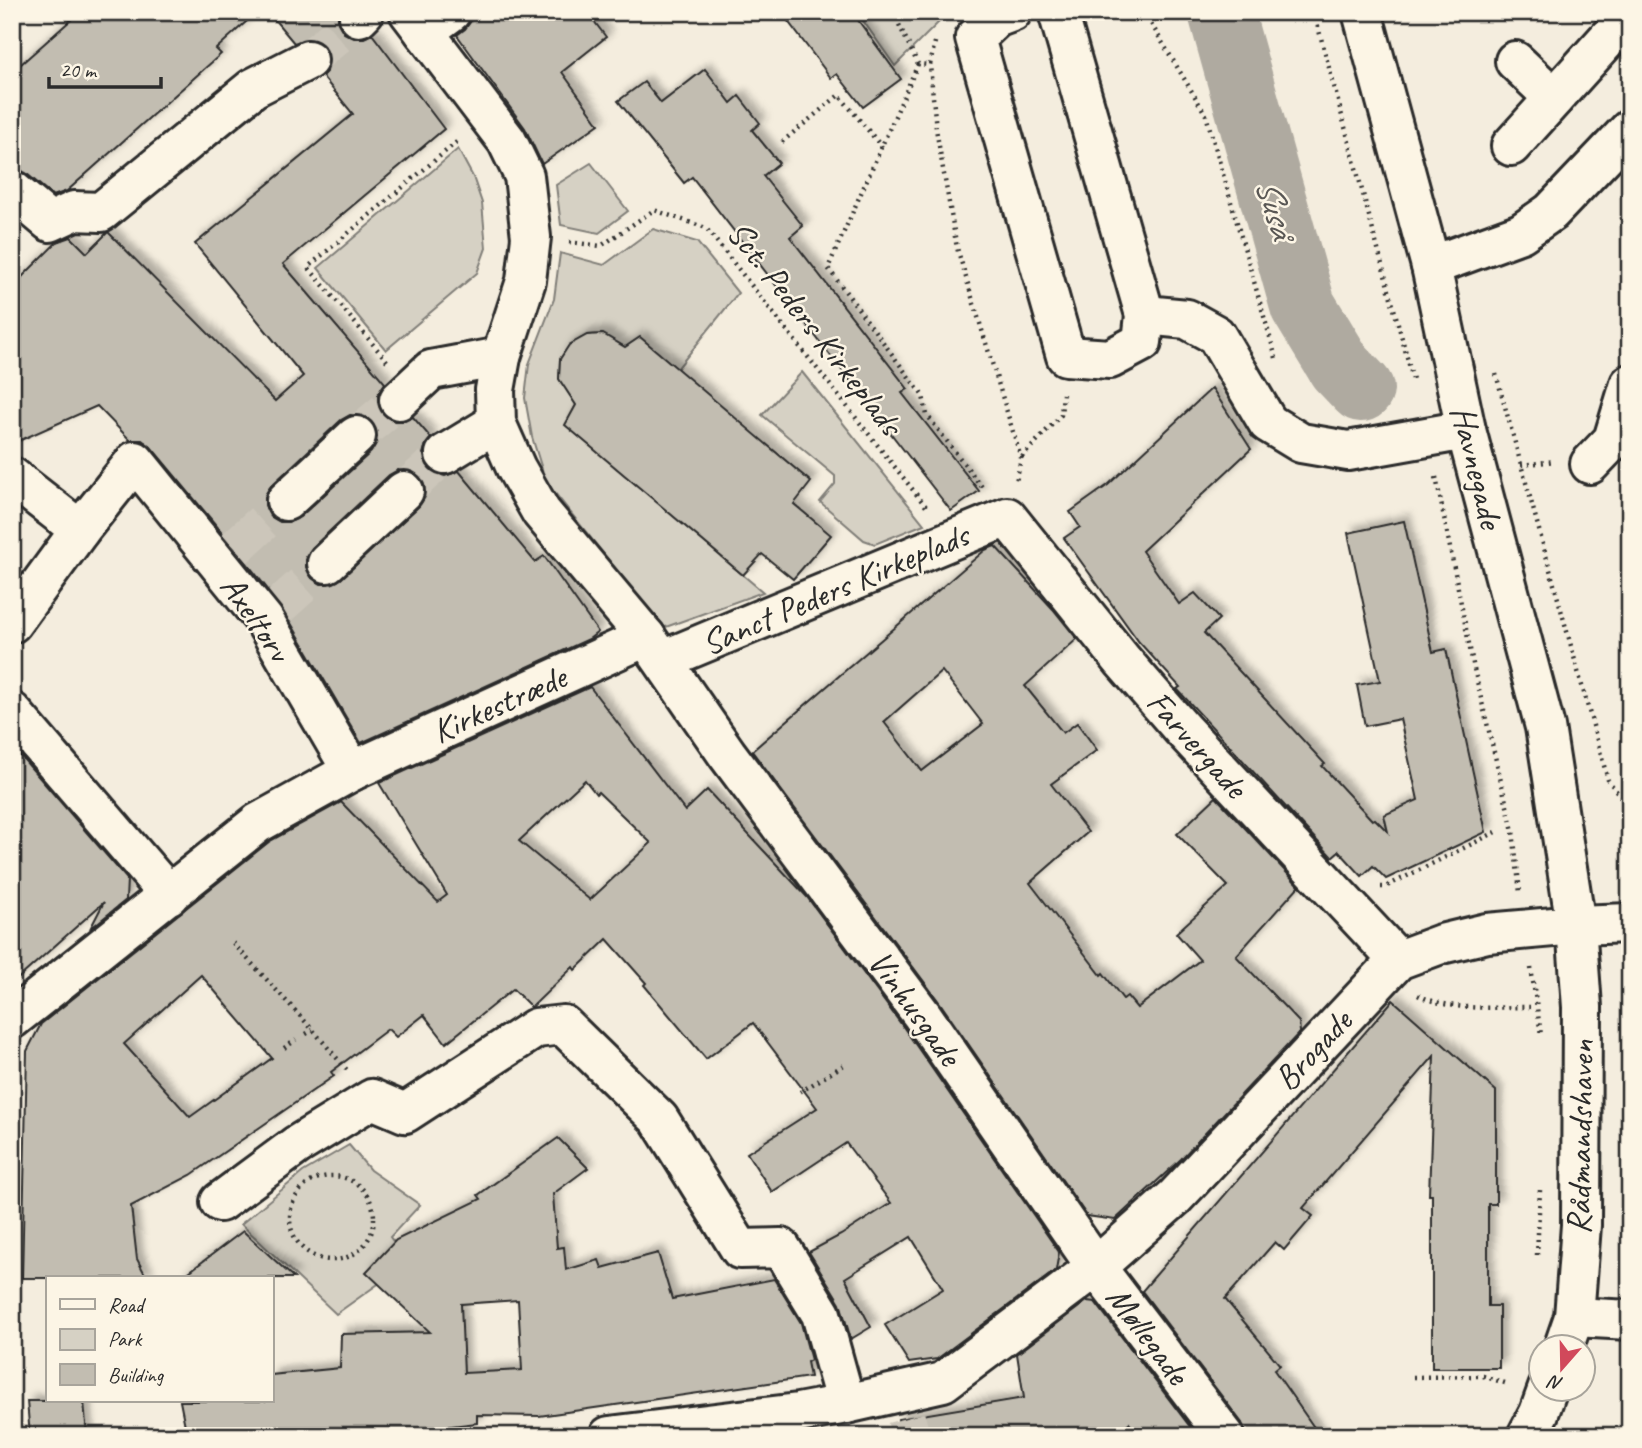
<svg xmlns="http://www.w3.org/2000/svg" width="1642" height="1448" viewBox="0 0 1642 1448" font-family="Caveat,sans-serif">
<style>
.green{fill:#d6d1c4;stroke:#807e78;stroke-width:2}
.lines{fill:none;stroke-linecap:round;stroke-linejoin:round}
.river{stroke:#afaaa0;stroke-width:66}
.building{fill:#c2bdb1;stroke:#2b2b2b;stroke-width:2;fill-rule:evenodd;filter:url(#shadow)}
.minor-tunnel{stroke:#ccc6ba;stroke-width:38;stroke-dasharray:38 19;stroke-linecap:butt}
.minor-casing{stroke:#2b2b2b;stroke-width:44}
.major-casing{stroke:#2b2b2b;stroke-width:44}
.path{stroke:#2b2b2b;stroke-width:4.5;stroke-dasharray:2 5;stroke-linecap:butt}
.minor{stroke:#fcf5e5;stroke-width:38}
.major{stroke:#fcf5e5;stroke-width:38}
.labels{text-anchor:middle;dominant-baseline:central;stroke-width:5;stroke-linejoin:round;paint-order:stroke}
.street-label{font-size:35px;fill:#2b2b2b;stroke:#fcf5e5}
.water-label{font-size:37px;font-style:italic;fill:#595754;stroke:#fcf5e5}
</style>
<defs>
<filter id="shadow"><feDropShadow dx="6" dy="-6" stdDeviation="3.5" flood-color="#0004"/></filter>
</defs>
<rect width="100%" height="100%" fill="#f4edde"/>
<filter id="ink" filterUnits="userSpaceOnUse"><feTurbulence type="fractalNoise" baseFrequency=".0143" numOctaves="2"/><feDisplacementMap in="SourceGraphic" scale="14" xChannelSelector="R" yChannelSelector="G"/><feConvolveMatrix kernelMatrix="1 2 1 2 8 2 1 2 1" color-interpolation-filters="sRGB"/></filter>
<g filter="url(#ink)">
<!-- green -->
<g class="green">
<polygon points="857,12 949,12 895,66"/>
<polygon points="458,149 473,177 482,203 486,248 477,273 386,350 318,268"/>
<polygon points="591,163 628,211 599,233 561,225 556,185"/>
<polygon points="653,229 697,242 738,293 677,369 625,347 603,334 587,335 570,345 560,359 559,379 576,405 566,425 763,592 663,628 546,482 532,437 525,398 529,364 554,299 560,253 604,265"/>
<polygon points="802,372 924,524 875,544 864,540 820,502 835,484 835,476 762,415"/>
<polygon points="349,1145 370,1170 420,1205 390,1237 409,1262 336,1314 241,1224 303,1172"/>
</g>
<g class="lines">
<!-- river -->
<polyline class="river" points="1221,12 1303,306 1340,367 1361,389"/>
</g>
<!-- building -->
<g class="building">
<polygon points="80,12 257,12 216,49 221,54 67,191 53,196 26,173 12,166 12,72"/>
<path d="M268 12H338V23L344 33 354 38H364L372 34 444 129 283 264 385 383 378 394V404L383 414 393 421H405L413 417 431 438 426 444 423 454 427 466 434 473 445 476 459 471 535 562 544 556 598 632 589 639 361 743 281 606 235 548 151 447 142 440H130L97 406 12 444V287L57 242 71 237 87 253 108 232 275 401 303 376 195 244 353 114 322 76 327 71 330 62 327 50 320 42 310 38 294 43ZM350 415H362L372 422 377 430V442L371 452 300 517 290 522H280L270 516 265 505V495L271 486 341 420ZM398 470H411L420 477 425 485V497L419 506 341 579 331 584H321L312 578 306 567V557L312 548 389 475Z"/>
<polygon points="477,12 587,12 606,37 562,72 599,124 542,164 525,128 457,35 465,29 471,21 472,16"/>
<polygon points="781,12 852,12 901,79 863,107 837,74 831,78"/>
<polygon points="705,69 731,103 739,96 760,123 752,130 779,163 763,176 803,226 790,237 908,389 902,393 979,491 951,511 692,177 684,183 618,101 644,82 661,103"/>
<polygon points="603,334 625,347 640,337 811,482 794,504 831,535 793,579 762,554 743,575 565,425 576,405 559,379 560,359 569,345 587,335"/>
<polygon points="1212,388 1251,449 1142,551 1179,604 1195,593 1219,619 1204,633 1325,764 1322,766 1372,820 1375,819 1388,832 1384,815 1418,800 1400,719 1365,726 1357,685 1380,681 1348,533 1404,521 1433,652 1446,649 1486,832 1386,879 1373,866 1362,876 1339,851 1332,857 1177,689 1180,687 1139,642 1064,538 1080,527 1070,512 1108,485"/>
<path d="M995 546 1053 609 1077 639 1025 686 1063 733 1077 723 1097 750 1051 784 1088 832 1030 883 1101 975 1103 973 1123 999 1127 996 1137 1008 1200 960 1176 933 1228 886 1177 834 1216 797 1299 886 1236 956 1299 1022 1300 1032 1181 1159 1115 1220 1087 1216 940 1003 752 751 985 550ZM942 671 983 724 922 771 884 722Z"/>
<path d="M590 687 685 811 707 790 807 897 904 1028 1059 1252 1056 1270 937 1359 909 1363 885 1325 943 1289 911 1237 845 1278 871 1327 851 1339 840 1303 809 1252 841 1235 891 1203 846 1143 772 1192 747 1153 817 1108 753 1023 706 1059 644 985 646 983 607 939 575 970 573 967 533 1006 531 1007 513 989 446 1043 424 1015 396 1037 388 1029 331 1072 334 1076 191 1175 131 1206 137 1259 147 1278H22L27 1051 41 1024 270 841 341 802 438 902 447 895 379 783ZM585 780 596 794 598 792 651 843 590 900 519 841ZM201 975 272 1058 190 1117 124 1044Z"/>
<polygon points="12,746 127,879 126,900 90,929 104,902 12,984"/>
<polygon points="1393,1000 1496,1091 1496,1204 1488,1204 1488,1306 1499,1306 1499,1368 1432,1368 1432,1195 1429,1195 1434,1056 1303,1208 1313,1216 1284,1250 1275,1242 1225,1299 1280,1365 1274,1370 1320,1436 1246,1436 1242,1423 1142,1291"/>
<path d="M558 1138 588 1168 553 1194 557 1248 564 1247 566 1270 599 1260 602 1268 658 1253 672 1299 774 1279 801 1323 811 1360 807 1362 810 1377 539 1416 477 1415V1423L366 1436H187L180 1401H271V1375L340 1368 341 1334 430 1332 366 1272 396 1240 481 1199 478 1195ZM518 1300 522 1370 464 1373 461 1304Z"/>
<polygon points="243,1231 294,1278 181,1278"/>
<polygon points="1087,1301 1095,1302 1197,1436 1139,1436 1129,1423 1113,1436 899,1436 898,1419 1024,1398 1017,1354"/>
<polygon points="27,1401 84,1401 87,1436 30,1436"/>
</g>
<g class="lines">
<!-- minor-tunnel -->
<g class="minor-tunnel">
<polyline points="308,60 359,17"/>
<polyline points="356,436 399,400"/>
<polyline points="404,491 445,454"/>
<polyline points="235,548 286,501"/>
<polyline points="275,610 327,563"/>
<polyline points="906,1418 911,1436"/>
</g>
<defs>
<g id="minor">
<polyline points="409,12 507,141 524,176 531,237 526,281 501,357 495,390 496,423 516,468 541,512 646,637 727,754 922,1015 1096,1267 1225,1436"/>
<polyline points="1012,12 996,18 975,38 1066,356 1110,359 1142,342 1145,315 1058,12"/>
<polyline points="359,17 364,12"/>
<polyline points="424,32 451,12"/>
<polyline points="1515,61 1554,98"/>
<polyline points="1511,146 1630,14"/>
<polyline points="12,190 50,222 74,211 101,212 253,88 308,60"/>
<polyline points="1431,266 1521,233 1551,212 1630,129"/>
<polyline points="1145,315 1187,319 1216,335 1268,423 1301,443 1348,451 1466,430"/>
<polyline points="399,400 431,370 501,357"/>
<polyline points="445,454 496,423"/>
<polyline points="1590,464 1613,440 1630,384"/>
<polyline points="12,477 80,530"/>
<polyline points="286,501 356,436"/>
<polyline points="327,563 404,491"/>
<polyline points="12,623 80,530 135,461 264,620 352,771 258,823 12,1019"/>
<polyline points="663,660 1007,517 1122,660 1182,729 1398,960"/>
<polyline points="12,712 169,895"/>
<polyline points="352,771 646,637"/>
<polyline points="220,1202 297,1145 372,1099 405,1113 536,1028 563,1025 659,1119 740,1249 781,1248 821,1314 846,1404"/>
<polyline points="1574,1317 1630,1320"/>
<polyline points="609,1436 798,1413 846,1404 943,1382 1096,1267 1175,1197 1398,960 1441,944 1487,933 1576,925 1630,923"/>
</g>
<g id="major">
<polyline points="1362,12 1431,266 1466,430 1545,727 1576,925 1582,1007 1581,1225 1574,1317 1564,1346"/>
<polyline points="1527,1436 1539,1413 1548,1388"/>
</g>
</defs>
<!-- minor casing -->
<use href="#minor" class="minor-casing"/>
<!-- major casing -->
<use href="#major" class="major-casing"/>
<!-- path -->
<g class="path">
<polyline points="893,12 918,64 930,65"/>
<polyline points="1144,12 1206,115 1276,358"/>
<polyline points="1314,12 1414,383"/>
<polyline points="935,42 930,65 936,129 957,248 1021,458 1016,482"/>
<polyline points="918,64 828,268 923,396 927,415 982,487"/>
<polyline points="782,142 839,95 882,147"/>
<polyline points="569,242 601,246 654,210 706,228 928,509"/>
<polyline points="387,361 308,267 459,140"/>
<polyline points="1496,374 1608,780 1630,809"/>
<polyline points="1022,457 1061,415 1063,394"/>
<polyline points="1521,465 1555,461"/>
<polyline points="1436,477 1474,669 1513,831 1520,893"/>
<polyline points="1381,887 1385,887 1496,832"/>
<polyline points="233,943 313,1030 347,1070"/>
<polyline points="1531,968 1541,1035"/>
<path d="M1418 995C1451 1012 1494 1007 1530 1007"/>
<polyline points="306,1034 313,1030"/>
<polyline points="284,1048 296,1040"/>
<polyline points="800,1092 847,1063"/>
<circle cx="332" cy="1218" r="42"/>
<polyline points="1537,1255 1540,1190"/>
<polyline points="1413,1377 1483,1376 1508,1384"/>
</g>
<!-- minor -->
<use href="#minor" class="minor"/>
<!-- major -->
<use href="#major" class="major"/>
</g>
</g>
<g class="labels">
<!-- street labels -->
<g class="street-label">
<text transform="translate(815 328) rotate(52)">Sct. Peders Kirkeplads</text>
<text transform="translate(1477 467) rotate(76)">Havnegade</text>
<text transform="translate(835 589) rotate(-23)">Sanct Peders Kirkeplads</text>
<text transform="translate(256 618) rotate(55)">Axeltorv</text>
<text transform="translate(499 704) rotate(-24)">Kirkestræde</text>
<text transform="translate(1197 744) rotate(48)">Farvergade</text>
<text transform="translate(915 1008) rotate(54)">Vinhusgade</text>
<text transform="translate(1313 1050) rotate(-47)">Brogade</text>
<text transform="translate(1580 1137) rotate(-89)">Rådmandshaven</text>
<text transform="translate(1148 1335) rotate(53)">Møllegade</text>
</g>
<!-- water labels -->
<g class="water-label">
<text transform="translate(1276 208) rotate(74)">Suså</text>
</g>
</g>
<!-- margin -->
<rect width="1642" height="1448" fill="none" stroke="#fcf5e5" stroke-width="42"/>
<rect x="21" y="21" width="1600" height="1406" fill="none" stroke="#2b2b2b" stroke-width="2.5" filter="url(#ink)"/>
<!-- legend -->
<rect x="46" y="1276" width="228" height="126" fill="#fcf5e5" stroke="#a8a49b" stroke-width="2"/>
<rect x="60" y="1299" width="35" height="10" fill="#fcf5e5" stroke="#a8a49b" stroke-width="2"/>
<text x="108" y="1312" font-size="21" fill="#2b2b2b">Road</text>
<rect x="60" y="1329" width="35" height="21" fill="#d6d1c4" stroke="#a8a49b" stroke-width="2"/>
<text x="108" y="1346" font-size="21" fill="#2b2b2b">Park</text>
<rect x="60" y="1364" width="35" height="21" fill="#c2bdb1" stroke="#a8a49b" stroke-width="2"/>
<text x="108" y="1382" font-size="21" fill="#2b2b2b">Building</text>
<!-- north arrow -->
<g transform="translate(1562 1368) rotate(200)"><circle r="33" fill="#fcf5e5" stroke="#a8a49b" stroke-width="2"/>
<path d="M0-5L12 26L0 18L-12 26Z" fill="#d1495b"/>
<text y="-10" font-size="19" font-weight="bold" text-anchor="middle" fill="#2b2b2b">N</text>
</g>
<!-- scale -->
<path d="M49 77v10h112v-10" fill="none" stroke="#2b2b2b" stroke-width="3.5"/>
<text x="60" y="77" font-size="21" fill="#2b2b2b" stroke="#fcf5e5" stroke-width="5" paint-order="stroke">20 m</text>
</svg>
